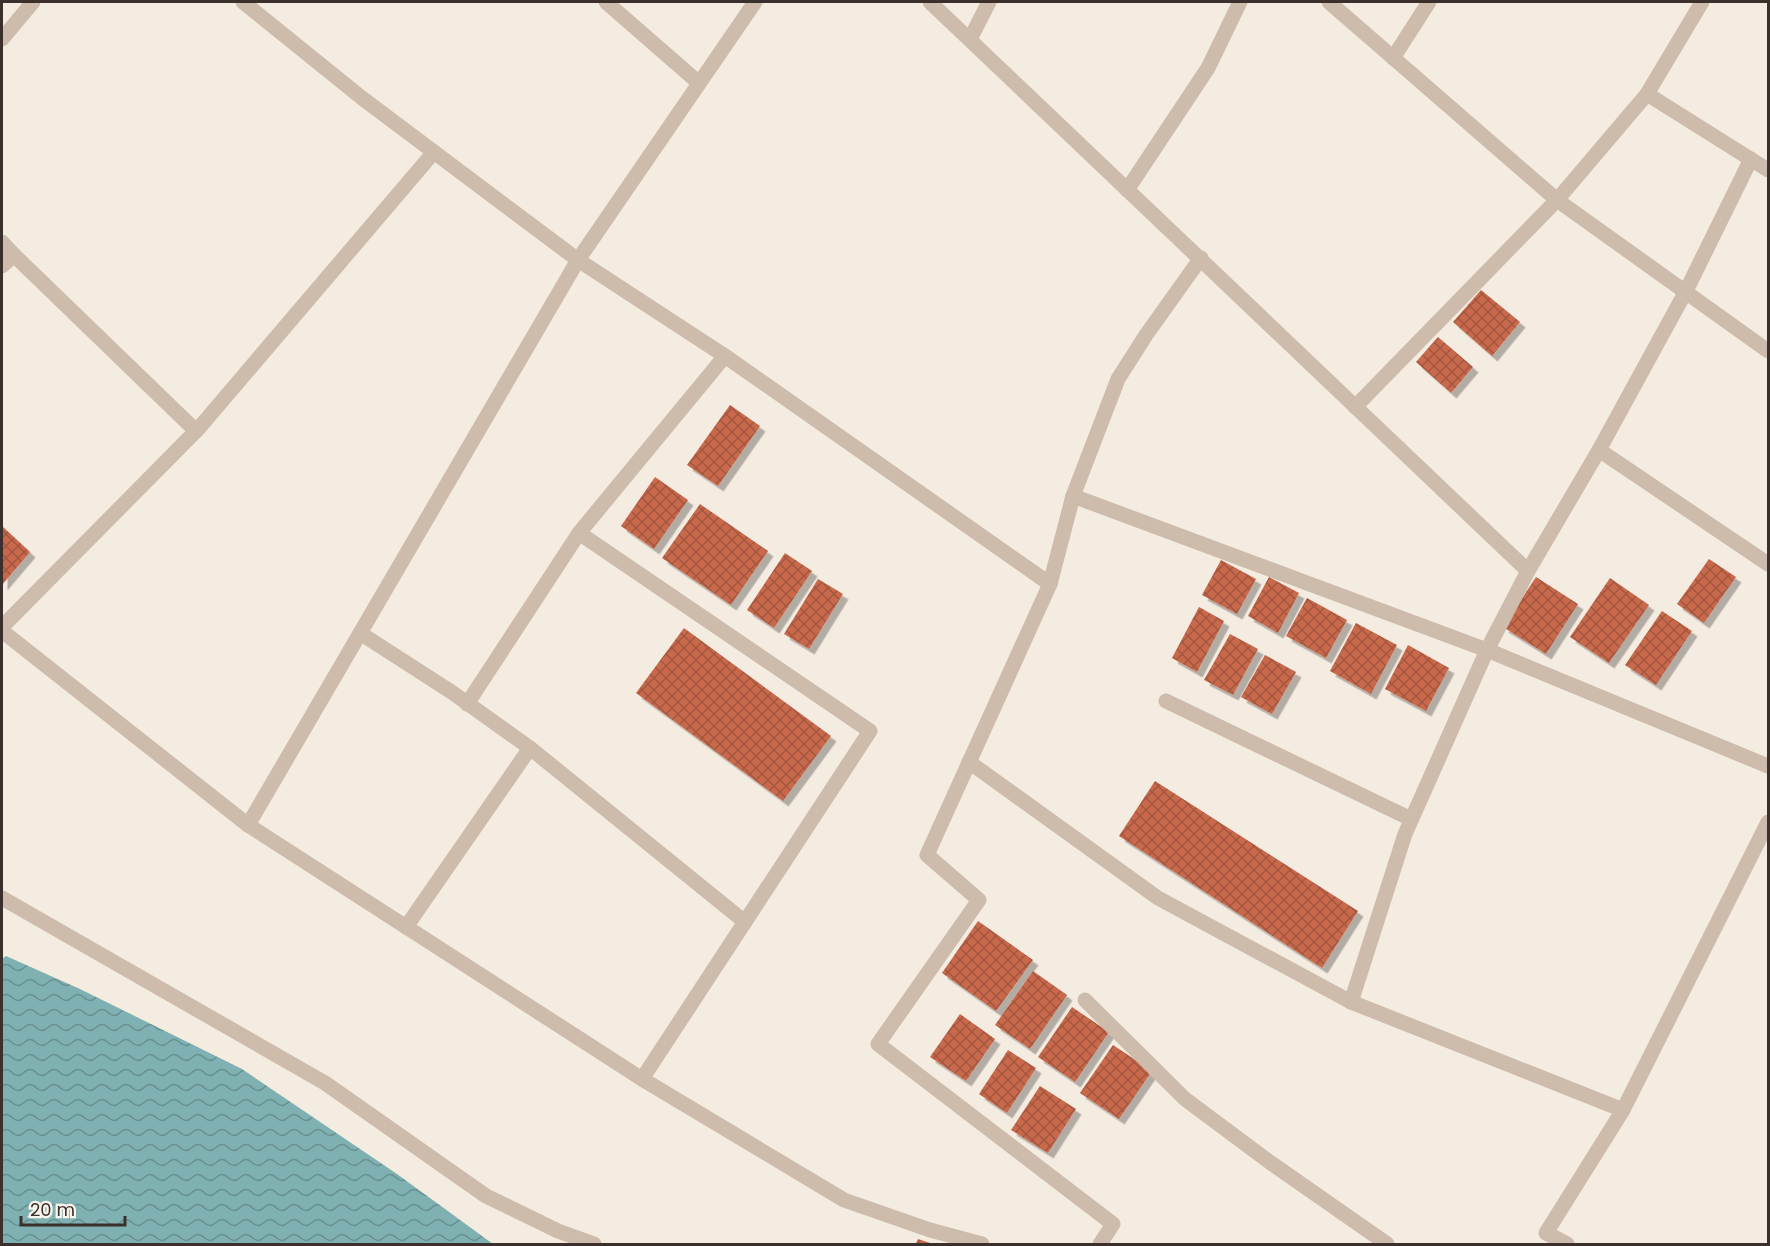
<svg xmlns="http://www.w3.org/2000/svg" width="1770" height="1246" viewBox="0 0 1770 1246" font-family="Poppins,sans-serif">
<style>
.water{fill:url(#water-waves)}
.building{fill:url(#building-cross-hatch);filter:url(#shadow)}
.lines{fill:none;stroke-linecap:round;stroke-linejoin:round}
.street{stroke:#cdbbac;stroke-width:15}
</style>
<defs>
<pattern id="water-waves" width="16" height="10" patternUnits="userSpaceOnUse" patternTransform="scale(1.5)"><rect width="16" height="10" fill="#7fb0b2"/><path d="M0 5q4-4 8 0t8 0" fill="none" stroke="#699091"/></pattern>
<pattern id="building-cross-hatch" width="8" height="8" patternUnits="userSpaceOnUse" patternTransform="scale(1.5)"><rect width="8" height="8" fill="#c8694b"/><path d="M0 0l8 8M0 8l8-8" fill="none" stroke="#a4573f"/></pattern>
<filter id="shadow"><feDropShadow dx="5.5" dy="5.5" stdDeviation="0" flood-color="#0004"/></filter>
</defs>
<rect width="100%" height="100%" fill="#f4ebe1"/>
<!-- water -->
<polygon class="water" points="6,956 80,989 242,1069 397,1174 493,1244 2,1244 2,959"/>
<!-- building -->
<g class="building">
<polygon points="1481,290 1520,322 1492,356 1453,322"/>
<polygon points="1438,337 1473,367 1451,393 1416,362"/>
<polygon points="730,405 760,426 718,486 687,465"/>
<polygon points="655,477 688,500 654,549 621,526"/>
<polygon points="700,504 768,551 731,605 662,558"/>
<polygon points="2,526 30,552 2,585"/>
<polygon points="785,553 812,571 774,628 747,610"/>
<polygon points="1709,559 1736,577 1704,623 1677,604"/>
<polygon points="1221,560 1256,579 1237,614 1202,595"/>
<polygon points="1269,577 1299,593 1278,633 1248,616"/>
<polygon points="1536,577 1578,604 1546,654 1503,627"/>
<polygon points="1610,578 1649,605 1609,663 1570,637"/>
<polygon points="818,579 843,594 809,649 784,634"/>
<polygon points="1307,598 1347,620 1326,658 1286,636"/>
<polygon points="1199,607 1224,621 1197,672 1172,658"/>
<polygon points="1662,611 1692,631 1656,685 1625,665"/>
<polygon points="1356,623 1397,645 1371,694 1330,671"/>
<polygon points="684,628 831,736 783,801 636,693"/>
<polygon points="1230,634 1258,649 1233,695 1204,680"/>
<polygon points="1408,645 1449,668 1426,711 1385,689"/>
<polygon points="1265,655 1296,672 1272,714 1241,697"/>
<polygon points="1155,781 1358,911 1322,968 1119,836"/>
<polygon points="978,921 1033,960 996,1011 942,973"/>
<polygon points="1033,971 1067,995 1030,1049 995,1025"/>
<polygon points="1072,1007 1109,1032 1075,1082 1038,1057"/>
<polygon points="960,1014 995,1039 966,1081 930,1057"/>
<polygon points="1113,1045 1152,1071 1119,1119 1080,1093"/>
<polygon points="1008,1050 1036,1068 1007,1113 979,1094"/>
<polygon points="1040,1086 1076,1109 1048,1153 1011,1130"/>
<polygon points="918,1239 933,1244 916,1244"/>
</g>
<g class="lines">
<!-- street -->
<g class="street">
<polyline points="243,2 362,98 578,260 725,356 1050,584 1073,496 1487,650 1528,571 1599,450 1768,564"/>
<polyline points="606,2 699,83"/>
<polyline points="930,2 1528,571"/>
<polyline points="1329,2 1557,200 1768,351"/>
<polyline points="2,39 33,2"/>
<polyline points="970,39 989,2"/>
<polyline points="1393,58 1429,2"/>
<polyline points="1647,94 1768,170"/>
<polyline points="1127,190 1208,68 1240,2"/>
<polyline points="2,242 14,255 2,266"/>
<polyline points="14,255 196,431"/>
<polyline points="725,356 579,533 870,731 642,1079 248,825 578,260 755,2"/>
<polyline points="1355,407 1557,200 1647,94 1702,2"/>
<polyline points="1599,450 1686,291 1751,159"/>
<polyline points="1073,496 1118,379 1146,335 1201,258"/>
<polyline points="1050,584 927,855 979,900 878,1044 1113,1224 1100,1244"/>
<polyline points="2,627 199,428 434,152"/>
<polyline points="2,631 248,825"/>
<polyline points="360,633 453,693 530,748 745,922"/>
<polyline points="1166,701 1411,819"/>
<polyline points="467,704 579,533"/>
<polyline points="969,762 1158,898 1351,1002 1623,1110"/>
<polyline points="2,898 325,1083 486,1196 558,1231 594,1244"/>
<polyline points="406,927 530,748"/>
<polyline points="1085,1000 1185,1099 1271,1163 1387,1244"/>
<polyline points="1351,1002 1405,834 1487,650 1768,766"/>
<polyline points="642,1079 844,1200 930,1230 982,1244"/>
<polyline points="1567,1244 1546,1233 1623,1110 1768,822"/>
</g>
</g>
<!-- border -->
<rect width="1770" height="1246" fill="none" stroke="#3b302b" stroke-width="6"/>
<!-- scale -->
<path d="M21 1216v9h104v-9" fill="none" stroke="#3b302b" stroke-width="3"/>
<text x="30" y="1216" font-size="18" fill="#3b302b" stroke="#fbf5ee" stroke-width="4.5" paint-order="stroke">20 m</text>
</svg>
